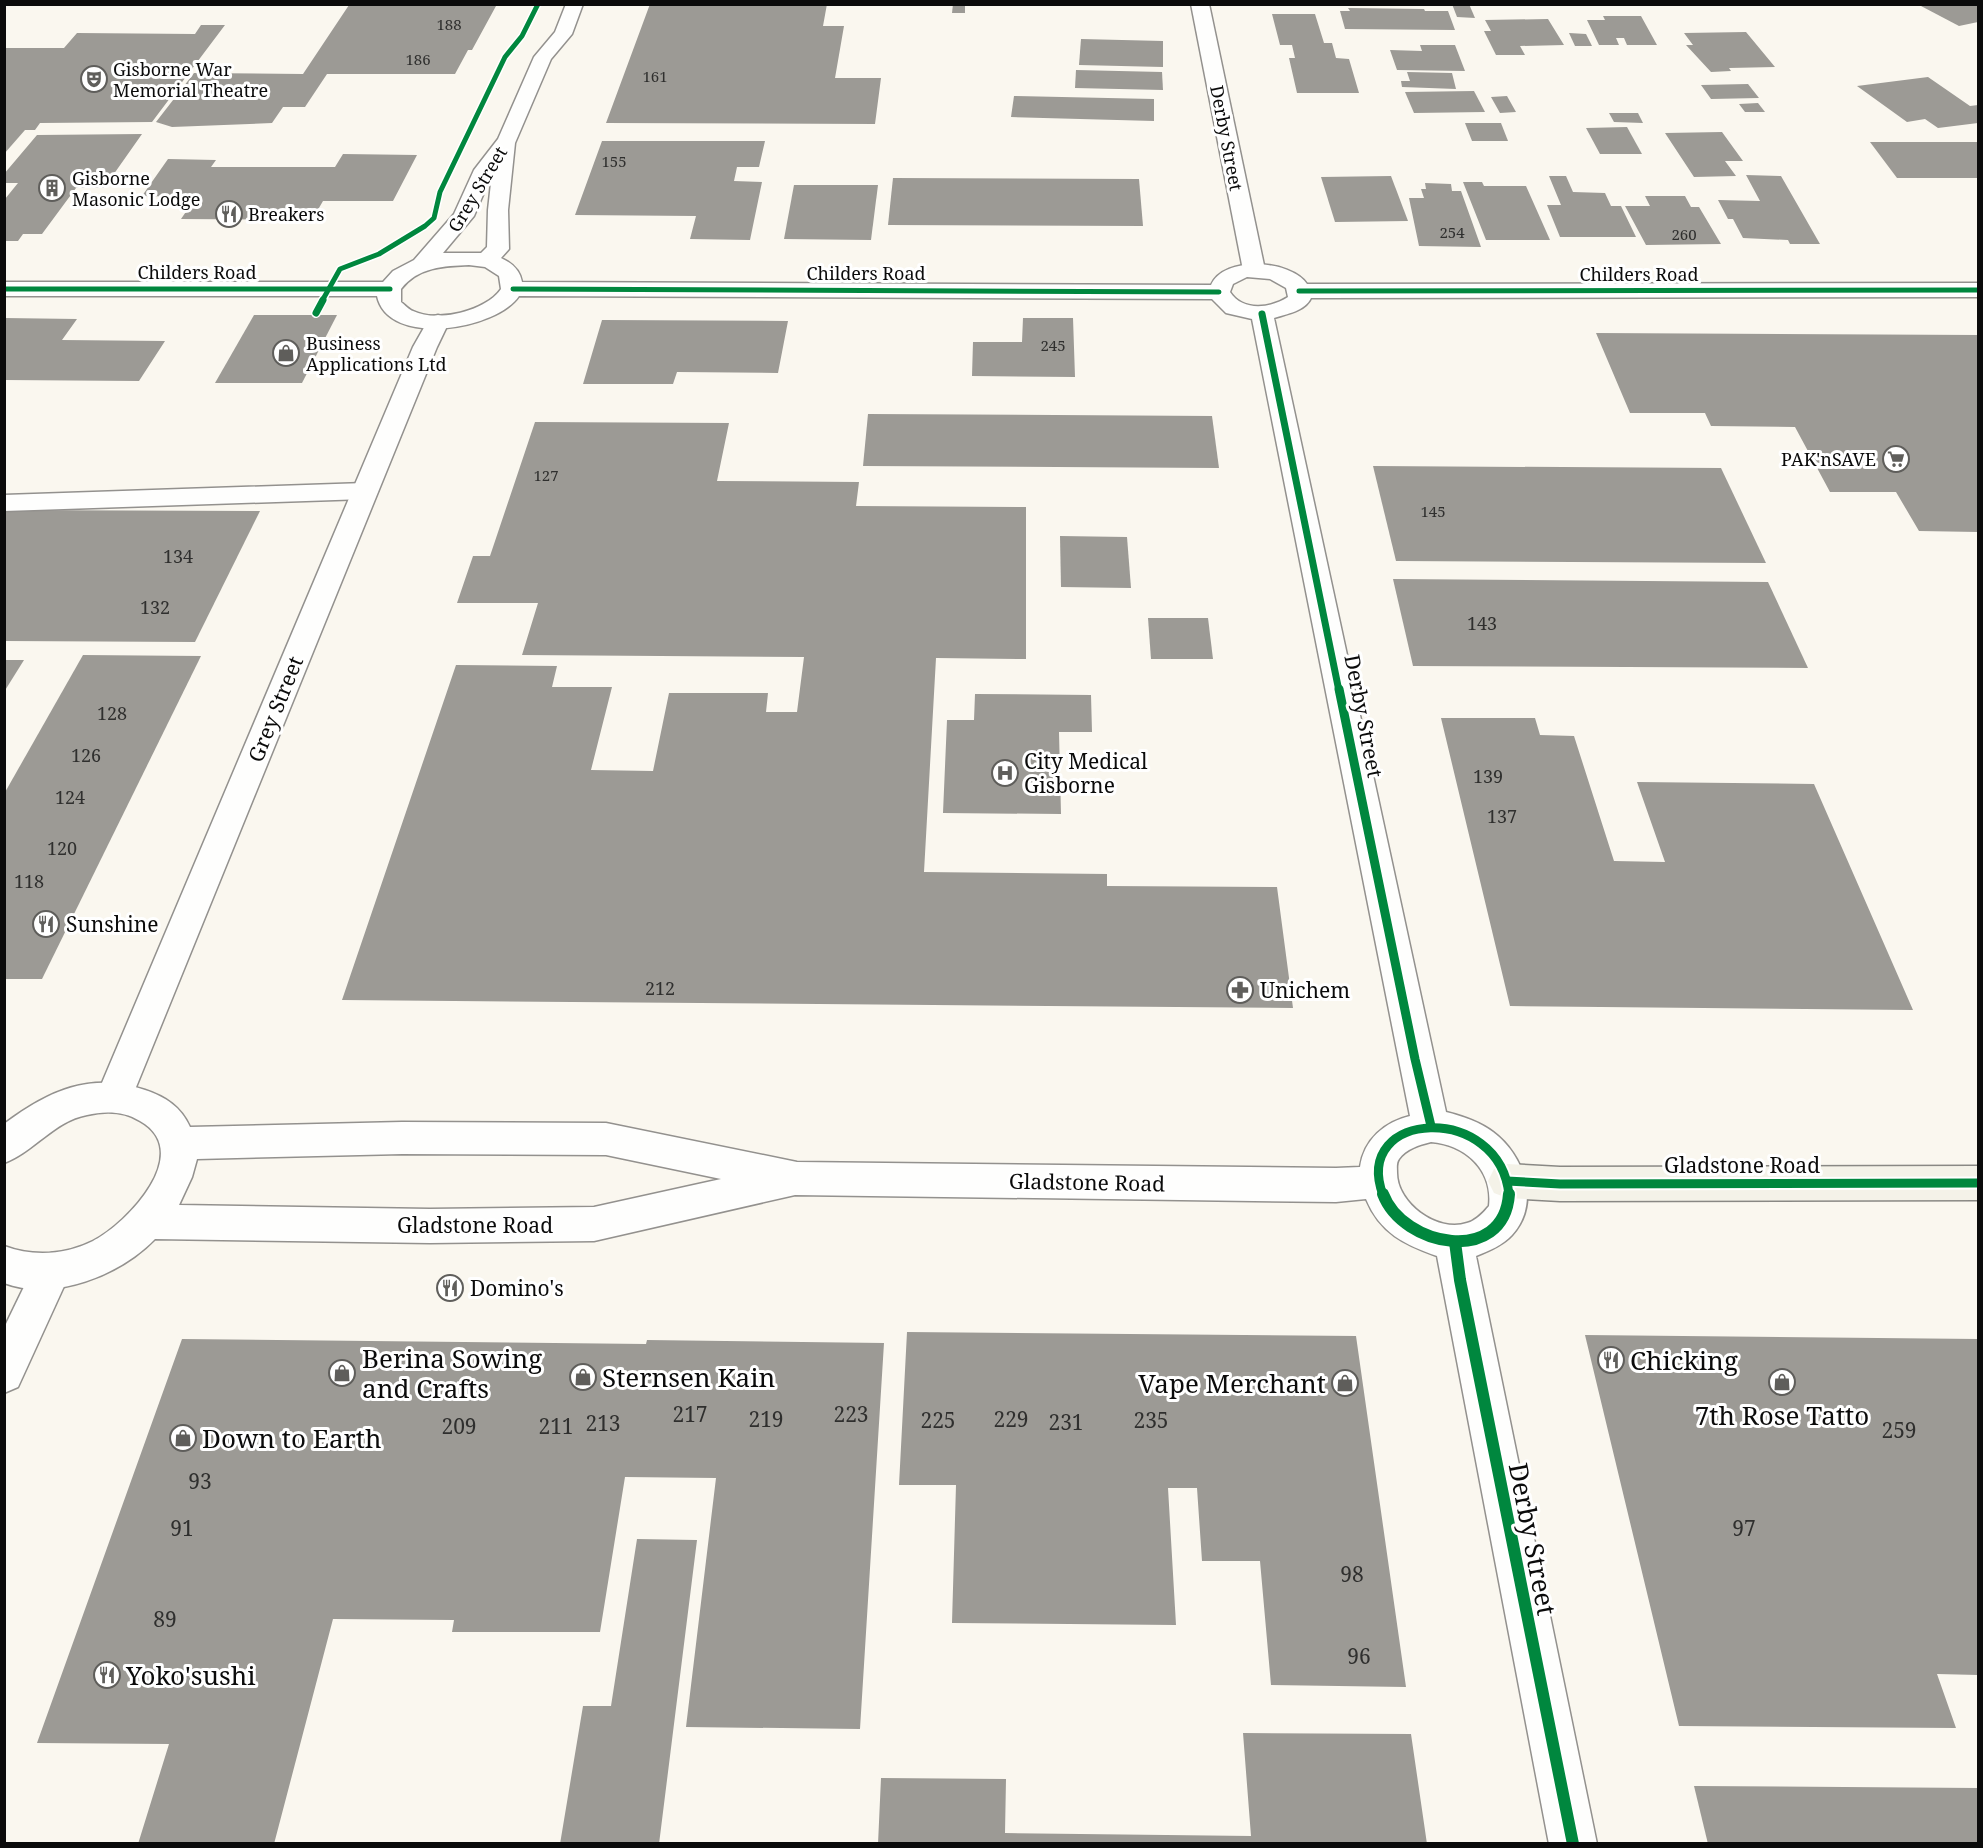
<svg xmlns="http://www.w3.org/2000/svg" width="1983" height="1848" viewBox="0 0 1983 1848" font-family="'Noto Serif',serif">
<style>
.building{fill:#9c9a95}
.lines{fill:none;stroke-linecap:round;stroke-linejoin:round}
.service-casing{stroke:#93918e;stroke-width:3}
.minor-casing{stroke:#93918e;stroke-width:3}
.tertiary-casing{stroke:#93918e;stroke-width:3}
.secondary-casing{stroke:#898884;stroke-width:3}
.service{fill:#fefefd;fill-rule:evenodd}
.minor{fill:#fefefd;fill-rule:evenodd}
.tertiary{fill:#fefefd;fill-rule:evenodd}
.secondary{fill:#f4f2e8;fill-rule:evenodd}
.cycleway-far3-casing{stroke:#fff;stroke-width:8}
.cycleway-far2-casing{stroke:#fff;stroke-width:10}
.cycleway-far1-casing{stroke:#fff;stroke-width:13}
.cycleway-casing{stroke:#fff;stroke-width:16}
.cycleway-far3{stroke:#00873e;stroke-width:5}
.cycleway-far2{stroke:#00873e;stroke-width:7}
.cycleway-far1{stroke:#00873e;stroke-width:9}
.cycleway{stroke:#00873e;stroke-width:12}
.labels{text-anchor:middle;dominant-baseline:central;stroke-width:6;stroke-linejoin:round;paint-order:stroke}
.far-number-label{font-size:15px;fill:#2f2f2e}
.far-poi-label{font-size:18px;fill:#0b0b0b;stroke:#fff;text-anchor:start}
.far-street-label{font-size:18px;fill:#0b0b0b;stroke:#fff}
.number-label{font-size:18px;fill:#2f2f2e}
.street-label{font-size:21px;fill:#0b0b0b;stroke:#fff}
.poi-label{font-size:21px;fill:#0b0b0b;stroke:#fff;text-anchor:start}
.near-number-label{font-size:21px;fill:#2f2f2e}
.near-poi-label{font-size:26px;fill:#0b0b0b;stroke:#fff;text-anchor:start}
.near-street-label{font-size:26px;fill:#0b0b0b;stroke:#fff}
</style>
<rect width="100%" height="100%" fill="#faf7ef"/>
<!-- building -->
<g class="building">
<polygon points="650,4 827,4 823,26 844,26 835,78 881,78 875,124 606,123"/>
<polygon points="953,4 965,4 965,13 952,13"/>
<polygon points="1452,4 1469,4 1475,18 1457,17"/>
<polygon points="1928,4 1978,4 1978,22 1959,26 1921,6"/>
<polygon points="349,5 496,6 472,50 468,50 455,74 327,74 305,107 283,107 272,123 172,127 156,122 194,73 303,74"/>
<polygon points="1348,8 1424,9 1425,11 1448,11 1455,30 1345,29 1340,11 1350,11"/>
<polygon points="1272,14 1315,14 1324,43 1332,43 1336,58 1349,59 1359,93 1297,93 1289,58 1295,58 1292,45 1280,45"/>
<polygon points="1603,16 1641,16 1657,45 1627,45 1624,38 1616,38 1619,45 1599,45 1587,20 1605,20"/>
<polygon points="1548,19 1564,45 1520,46 1525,55 1496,55 1484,31 1491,31 1485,20"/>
<polygon points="201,25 225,25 152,122 40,123 35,130 25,130 4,154 4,48 64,48 77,33 195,34"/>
<polygon points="1746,32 1775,67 1729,68 1731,71 1711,72 1686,45 1693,45 1684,33"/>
<polygon points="1569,33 1586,34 1592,46 1575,46"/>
<polygon points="1081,39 1163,41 1163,67 1079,65"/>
<polygon points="1420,45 1455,45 1465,71 1397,70 1390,50 1422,51"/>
<polygon points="1076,70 1162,72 1163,90 1075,88"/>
<polygon points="1407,72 1452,73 1456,89 1402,87 1401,81 1410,81"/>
<polygon points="1928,77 1970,106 1978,105 1978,123 1938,128 1925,119 1907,122 1857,86"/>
<polygon points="1748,84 1759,98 1711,99 1701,85"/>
<polygon points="1474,91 1485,112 1414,113 1405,92"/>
<polygon points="1014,96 1154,99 1154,121 1011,117"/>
<polygon points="1507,96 1516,112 1500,113 1491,97"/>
<polygon points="1758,103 1765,112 1745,112 1739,104"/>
<polygon points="1609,113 1638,113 1643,123 1614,122"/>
<polygon points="1465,123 1501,123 1508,141 1472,141"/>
<polygon points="1627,127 1642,154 1600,154 1586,128"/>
<polygon points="1722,132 1743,161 1725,161 1736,176 1694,177 1665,133"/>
<polygon points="142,134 104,188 76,188 42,234 23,234 18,241 5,241 5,199 18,183 4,183 4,174 37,135"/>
<polygon points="602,141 765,141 759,167 737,167 734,181 762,182 750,240 690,239 696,216 575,215"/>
<polygon points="1870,142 1978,142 1978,178 1897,178"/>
<polygon points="343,154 417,155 393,201 323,201 312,220 181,219 196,197 142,196 168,159 216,160 211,167 335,167"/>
<polygon points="1746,175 1781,176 1820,244 1790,244 1788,240 1743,238 1733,219 1728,219 1718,200 1760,201"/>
<polygon points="1391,176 1408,221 1335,222 1321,177"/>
<polygon points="1549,176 1566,176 1573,192 1605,193 1611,206 1621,206 1636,237 1560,237 1547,205 1561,205"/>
<polygon points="893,178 1139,179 1143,226 888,225"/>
<polygon points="1463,182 1482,182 1484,186 1526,186 1550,240 1486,240"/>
<polygon points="1425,183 1451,184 1452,191 1461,191 1481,247 1419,246 1409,198 1424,198 1421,189 1426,189"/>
<polygon points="794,185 878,185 871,240 784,239"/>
<polygon points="1645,196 1685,196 1691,207 1699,207 1721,244 1646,245 1625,206 1650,206"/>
<polygon points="254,315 337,315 302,383 215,383"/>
<polygon points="4,318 77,319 62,340 165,341 139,381 4,380"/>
<polygon points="1023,318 1073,318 1075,377 972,376 973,342 1022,342"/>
<polygon points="602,320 788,321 778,373 677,372 673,384 583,384"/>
<polygon points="1596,333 1978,335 1978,532 1919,531 1896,492 1830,492 1795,427 1711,426 1705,413 1630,413"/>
<polygon points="868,414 1212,416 1219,468 863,466"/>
<polygon points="535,422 729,423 717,481 859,482 856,506 1026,507 1026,659 936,658 924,872 1107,874 1107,886 1277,887 1293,1008 342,1000 456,665 557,666 552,687 612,687 591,770 653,771 669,693 768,693 766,712 797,712 804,657 522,655 538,603 457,603 473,556 490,556"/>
<polygon points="1373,466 1721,468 1766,563 1396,561"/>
<polygon points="4,510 260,511 195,642 4,641"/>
<polygon points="1060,536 1127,537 1131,588 1061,587"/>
<polygon points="1393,579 1768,582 1808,668 1413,666"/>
<polygon points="1148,618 1208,618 1213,659 1151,659"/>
<polygon points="83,655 201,656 42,979 4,979 4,794"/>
<polygon points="4,660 24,660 4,692"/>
<polygon points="975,694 1091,695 1092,732 1059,732 1061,814 943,813 947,720 974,720"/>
<polygon points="1441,718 1535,718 1540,735 1574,736 1614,861 1665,862 1637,782 1814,784 1913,1010 1510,1006"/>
<polygon points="907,1332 1356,1336 1406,1687 1271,1685 1260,1561 1202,1561 1197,1488 1168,1488 1176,1625 952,1623 956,1485 899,1485"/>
<polygon points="1585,1335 1978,1339 1978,1675 1937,1674 1956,1728 1679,1726"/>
<polygon points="182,1339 646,1344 647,1340 884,1343 860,1729 686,1727 716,1478 625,1477 600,1632 452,1632 454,1620 333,1619 274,1844 138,1844 169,1744 37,1743"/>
<polygon points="637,1539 697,1540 659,1844 560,1844 583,1706 611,1706"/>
<polygon points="1243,1733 1411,1734 1427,1844 878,1844 881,1778 1006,1779 1005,1833 1251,1836"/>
<polygon points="1694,1786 1978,1788 1978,1844 1708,1844"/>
</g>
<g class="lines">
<defs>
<polygon id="service" points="365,483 374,485 378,491 374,497 365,499 4,511 4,495"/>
<g id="minor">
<polygon points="1191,4 1209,4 1265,270 1262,275 1254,277 1246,275 1243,270"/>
<polygon points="438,315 446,317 449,322 437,347 132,1097 127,1108 114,1112 101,1108 96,1097 413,347 430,317"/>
<polygon points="52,1253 66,1258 71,1271 18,1387 4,1393 4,1328 38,1258"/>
</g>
<path id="tertiary" d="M566 4H583L572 34 551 59 515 143 508 210 509 249 501 258C512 263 520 270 522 282L1211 285C1224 255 1291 260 1307 284L1978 283V297L1311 298C1305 311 1287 314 1274 318L1446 1112C1462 1116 1480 1122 1493 1132 1524 1155 1541 1203 1512 1235 1503 1245 1489 1251 1476 1256L1597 1844H1549L1437 1256C1405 1245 1380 1233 1366 1199L1336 1202 795 1195 594 1241 430 1243 155 1239C120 1275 54 1302 4 1283V1246C33 1257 65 1255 93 1241 128 1223 195 1152 140 1121 124 1111 104 1111 87 1115 54 1121 34 1152 4 1163V1124C48 1091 91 1071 145 1090 166 1097 181 1107 190 1127L402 1122 606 1123 797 1162 1336 1168 1360 1167C1364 1139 1385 1122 1410 1116L1252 319 1226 313 1212 299 519 296C496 330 388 348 377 296H4V282H383L393 271 414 260 454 214 474 170 498 139 534 57 555 32ZM492 174 488 210 487 247 481 253H443L474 216ZM469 265 485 267 499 276 501 289C486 311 437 323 413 311 409 310 405 305 401 302V289C418 267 444 266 469 265ZM1247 277 1270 279 1286 288 1288 297C1271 308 1243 312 1230 292L1233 284ZM1431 1142C1466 1145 1493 1170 1489 1206 1484 1212 1476 1221 1467 1223 1437 1233 1397 1203 1397 1173 1397 1168 1396 1163 1399 1159 1406 1149 1419 1145 1431 1142ZM402 1154 606 1155 721 1179 594 1207 430 1209 179 1205 192 1177 197 1159Z"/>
<polygon id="secondary" points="1507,1164 1560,1167 1978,1166 1978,1200 1560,1201 1507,1198 1494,1193 1488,1181 1494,1169"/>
</defs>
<!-- service casing -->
<use href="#service" class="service-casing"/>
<!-- minor casing -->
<use href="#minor" class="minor-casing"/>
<!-- tertiary casing -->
<use href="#tertiary" class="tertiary-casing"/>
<!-- secondary casing -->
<use href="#secondary" class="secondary-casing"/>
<!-- service -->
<use href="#service" class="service"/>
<!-- minor -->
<use href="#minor" class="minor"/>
<!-- tertiary -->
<use href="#tertiary" class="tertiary"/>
<!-- secondary -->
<use href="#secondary" class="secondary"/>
<defs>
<g id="cycleway-far3">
<polyline points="4,289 390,289"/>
<polyline points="513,289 1219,292"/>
<polyline points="1299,291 1978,290"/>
<polyline points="322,301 340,269 379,254 425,226 434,218 440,192 505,57 522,36 538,4"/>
</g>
<g id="cycleway-far2">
<polyline points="316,313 323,300"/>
<polyline points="1262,314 1339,691"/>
</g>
<g id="cycleway-far1">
<polyline points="1339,689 1415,1059 1431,1126"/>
<polyline points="1507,1181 1560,1184 1978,1183"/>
<path d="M1383 1195C1351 1109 1500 1102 1509 1195"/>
</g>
<g id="cycleway">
<path d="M1383 1194C1403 1247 1504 1266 1509 1194"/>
<polyline points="1455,1242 1460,1280 1573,1844"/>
</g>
</defs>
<!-- cycleway-far3 casing -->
<use href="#cycleway-far3" class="cycleway-far3-casing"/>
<!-- cycleway-far2 casing -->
<use href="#cycleway-far2" class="cycleway-far2-casing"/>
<!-- cycleway-far1 casing -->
<use href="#cycleway-far1" class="cycleway-far1-casing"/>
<!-- cycleway casing -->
<use href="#cycleway" class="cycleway-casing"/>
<!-- cycleway-far3 -->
<use href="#cycleway-far3" class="cycleway-far3"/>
<!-- cycleway-far2 -->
<use href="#cycleway-far2" class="cycleway-far2"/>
<!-- cycleway-far1 -->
<use href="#cycleway-far1" class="cycleway-far1"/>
<!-- cycleway -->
<use href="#cycleway" class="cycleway"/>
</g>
<!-- icons -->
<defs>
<symbol id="theatre-ring" viewBox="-11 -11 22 22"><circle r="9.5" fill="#fff" stroke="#5f5e5b" stroke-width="1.5"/><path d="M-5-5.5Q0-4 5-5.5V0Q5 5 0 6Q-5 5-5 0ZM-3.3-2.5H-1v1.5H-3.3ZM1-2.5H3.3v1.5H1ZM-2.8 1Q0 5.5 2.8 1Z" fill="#5f5e5b"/></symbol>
<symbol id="building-ring" viewBox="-11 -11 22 22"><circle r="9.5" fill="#fff" stroke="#5f5e5b" stroke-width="1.5"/><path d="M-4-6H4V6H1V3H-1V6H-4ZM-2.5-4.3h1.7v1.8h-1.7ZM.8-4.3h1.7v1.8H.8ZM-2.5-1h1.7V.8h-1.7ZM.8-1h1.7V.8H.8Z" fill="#5f5e5b"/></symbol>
<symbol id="restaurant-ring" viewBox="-11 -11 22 22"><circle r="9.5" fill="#fff" stroke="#5f5e5b" stroke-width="1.5"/><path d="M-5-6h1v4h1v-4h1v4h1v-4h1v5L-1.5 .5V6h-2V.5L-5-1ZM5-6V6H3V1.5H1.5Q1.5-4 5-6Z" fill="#5f5e5b"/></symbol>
<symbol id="shop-ring" viewBox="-11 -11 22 22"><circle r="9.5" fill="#fff" stroke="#5f5e5b" stroke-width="1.5"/><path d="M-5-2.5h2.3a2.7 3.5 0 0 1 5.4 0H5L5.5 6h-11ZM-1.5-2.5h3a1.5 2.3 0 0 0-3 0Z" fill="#5f5e5b"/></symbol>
<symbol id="supermarket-ring" viewBox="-11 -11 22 22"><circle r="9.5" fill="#fff" stroke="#5f5e5b" stroke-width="1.5"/><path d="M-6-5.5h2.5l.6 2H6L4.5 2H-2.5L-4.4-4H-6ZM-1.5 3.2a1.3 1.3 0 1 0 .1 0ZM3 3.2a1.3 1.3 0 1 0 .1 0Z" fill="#5f5e5b"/></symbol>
<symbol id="hospital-ring" viewBox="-11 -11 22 22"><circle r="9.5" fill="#fff" stroke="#5f5e5b" stroke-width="1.5"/><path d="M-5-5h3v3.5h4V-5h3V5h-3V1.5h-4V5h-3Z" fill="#5f5e5b"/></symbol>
<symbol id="pharmacy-ring" viewBox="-11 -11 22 22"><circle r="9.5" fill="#fff" stroke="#5f5e5b" stroke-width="1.5"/><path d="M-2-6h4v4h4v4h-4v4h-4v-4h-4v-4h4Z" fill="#5f5e5b"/></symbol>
</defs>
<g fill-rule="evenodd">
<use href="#theatre-ring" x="79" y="64" width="30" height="30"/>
<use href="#building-ring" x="37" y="173" width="30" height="30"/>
<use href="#restaurant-ring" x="214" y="199" width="30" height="30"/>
<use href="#shop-ring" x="271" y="338" width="30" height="30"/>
<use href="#supermarket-ring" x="1881" y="444" width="30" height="30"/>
<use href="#hospital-ring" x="990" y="758" width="30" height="30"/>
<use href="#restaurant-ring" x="31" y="909" width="30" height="30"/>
<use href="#pharmacy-ring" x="1225" y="975" width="30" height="30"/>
<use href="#restaurant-ring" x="435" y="1273" width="30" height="30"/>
<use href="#restaurant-ring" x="1596" y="1345" width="30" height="30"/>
<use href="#shop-ring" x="327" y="1358" width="30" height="30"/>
<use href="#shop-ring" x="568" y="1362" width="30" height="30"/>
<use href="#shop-ring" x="1767" y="1367" width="30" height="30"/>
<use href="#shop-ring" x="1330" y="1368" width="30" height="30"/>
<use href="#shop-ring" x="168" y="1423" width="30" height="30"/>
<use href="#restaurant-ring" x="92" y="1660" width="30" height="30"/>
</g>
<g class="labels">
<!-- far-number labels -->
<g class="far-number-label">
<text x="449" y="24">188</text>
<text x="418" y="59">186</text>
<text x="655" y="76">161</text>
<text x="614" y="161">155</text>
<text x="1452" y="232">254</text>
<text x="1684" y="234">260</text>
<text x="1053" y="345">245</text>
<text x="546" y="475">127</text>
<text x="1433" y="511">145</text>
</g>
<!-- far-poi labels -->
<g class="far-poi-label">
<text x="113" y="69">Gisborne War<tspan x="113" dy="21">Memorial Theatre</tspan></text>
<text x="72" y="178">Gisborne<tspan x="72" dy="21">Masonic Lodge</tspan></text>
<text x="248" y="214">Breakers</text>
<text x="306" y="343">Business<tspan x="306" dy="21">Applications Ltd</tspan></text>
<text x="1876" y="459" text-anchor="end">PAK'nSAVE</text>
</g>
<!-- far-street labels -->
<g class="far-street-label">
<text transform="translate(1227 138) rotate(79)">Derby Street</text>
<text transform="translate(477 189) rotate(-59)">Grey Street</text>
<text x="197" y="272">Childers Road</text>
<text x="866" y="273">Childers Road</text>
<text x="1639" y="274">Childers Road</text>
</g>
<!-- number labels -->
<g class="number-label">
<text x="178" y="556">134</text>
<text x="155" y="607">132</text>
<text x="1482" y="623">143</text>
<text x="112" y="713">128</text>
<text x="86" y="755">126</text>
<text x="1488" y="776">139</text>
<text x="70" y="797">124</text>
<text x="1502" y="816">137</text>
<text x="62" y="848">120</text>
<text x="29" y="881">118</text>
<text x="660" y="988">212</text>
</g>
<!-- street labels -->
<g class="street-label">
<text transform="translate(275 709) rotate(-68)">Grey Street</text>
<text transform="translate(1364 716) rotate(79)">Derby Street</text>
<text x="1742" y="1165">Gladstone Road</text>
<text transform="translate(1087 1182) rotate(1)">Gladstone Road</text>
<text x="475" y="1225">Gladstone Road</text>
</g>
<!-- poi labels -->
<g class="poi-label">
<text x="1024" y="761">City Medical<tspan x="1024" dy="24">Gisborne</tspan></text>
<text x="66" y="924">Sunshine</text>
<text x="1260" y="990">Unichem</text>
<text x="470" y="1288">Domino's</text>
</g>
<!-- near-number labels -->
<g class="near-number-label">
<text x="690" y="1414">217</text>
<text x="851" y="1414">223</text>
<text x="766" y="1419">219</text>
<text x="1011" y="1419">229</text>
<text x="938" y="1420">225</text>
<text x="1151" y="1420">235</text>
<text x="1066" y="1422">231</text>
<text x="603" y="1423">213</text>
<text x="459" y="1426">209</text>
<text x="556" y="1426">211</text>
<text x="1899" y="1430">259</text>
<text x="200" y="1481">93</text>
<text x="182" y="1528">91</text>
<text x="1744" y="1528">97</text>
<text x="1352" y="1574">98</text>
<text x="165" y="1619">89</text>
<text x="1359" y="1656">96</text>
</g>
<!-- near-poi labels -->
<g class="near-poi-label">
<text x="362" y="1358">Berina Sowing<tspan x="362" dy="30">and Crafts</tspan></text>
<text x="1630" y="1360">Chicking</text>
<text x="602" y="1377">Sternsen Kain</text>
<text x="1326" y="1383" text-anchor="end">Vape Merchant</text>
<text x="1782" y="1415" text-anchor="middle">7th Rose Tatto</text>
<text x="202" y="1438">Down to Earth</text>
<text x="126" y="1675">Yoko'sushi</text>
</g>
<!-- near-street labels -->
<g class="near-street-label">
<text transform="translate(1533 1539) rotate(79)">Derby Street</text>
</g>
</g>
<!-- border -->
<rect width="1983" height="1848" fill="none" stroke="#0b0b0b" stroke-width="12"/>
</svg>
